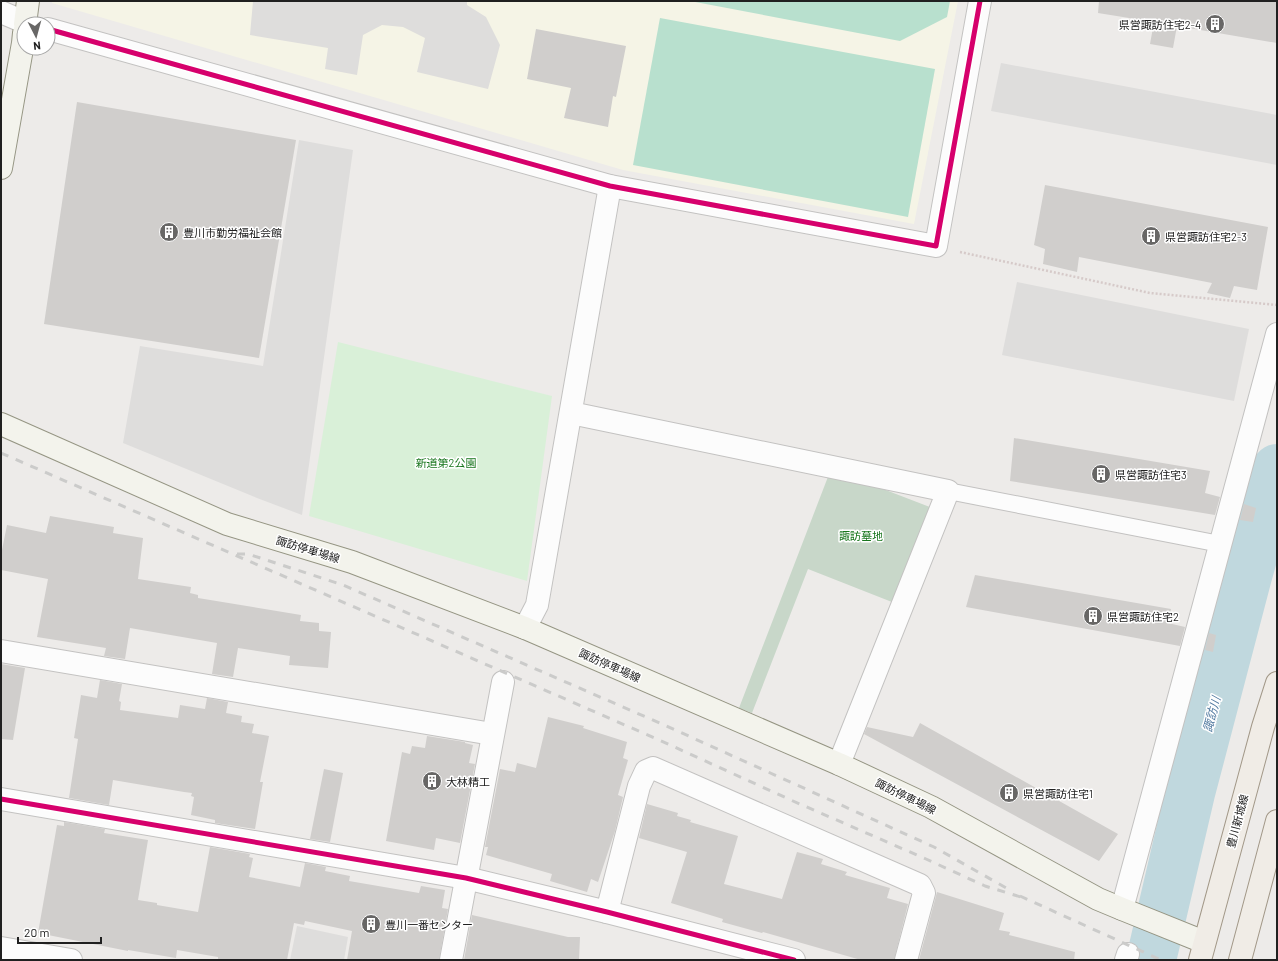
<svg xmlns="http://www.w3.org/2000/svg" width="1278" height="961" viewBox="0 0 1278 961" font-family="Barlow,'Noto Sans JP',sans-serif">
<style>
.education{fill:#f5f4e6}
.cemetery{fill:#c8d7c9}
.park{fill:#d9f0d8}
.pitch{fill:#b8e0ce}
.parking{fill:#dedddc}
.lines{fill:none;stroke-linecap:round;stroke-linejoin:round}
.river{stroke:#c0d8de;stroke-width:50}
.building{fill:#d0cecc}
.lane-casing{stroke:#c3c2c1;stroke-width:18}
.street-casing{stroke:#c3c2c1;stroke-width:24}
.secondary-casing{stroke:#959583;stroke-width:24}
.primary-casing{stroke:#a29888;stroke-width:24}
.path{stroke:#d6cac9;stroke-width:2.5;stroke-dasharray:2 2;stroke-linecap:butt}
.lane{stroke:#fcfcfc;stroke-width:16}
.street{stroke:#fcfcfc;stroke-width:22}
.secondary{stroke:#f3f3ec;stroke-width:22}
.primary{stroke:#f0ece6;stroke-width:22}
.rail{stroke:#cbcbca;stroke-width:3;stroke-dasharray:8 8;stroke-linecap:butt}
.cycleway-casing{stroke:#fff;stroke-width:8}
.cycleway{stroke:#d6006c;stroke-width:5}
.labels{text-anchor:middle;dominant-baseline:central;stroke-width:3;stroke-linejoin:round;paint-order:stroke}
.poi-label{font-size:11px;fill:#202020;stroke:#fff;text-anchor:start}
.park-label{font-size:11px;fill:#17751c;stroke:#fff}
.street-label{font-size:11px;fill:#202020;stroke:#fff}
.water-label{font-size:12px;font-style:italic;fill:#527aa0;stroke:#fff}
</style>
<rect width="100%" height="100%" fill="#edebe9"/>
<!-- education -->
<polygon class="education" points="52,1 958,1 914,224 623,170 52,3"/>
<!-- cemetery -->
<polygon class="cemetery" points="831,469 935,509 897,604 808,569 752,713 739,708"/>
<!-- park -->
<polygon class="park" points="338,342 552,396 527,581 309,516"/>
<!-- pitch -->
<g class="pitch">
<polygon points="690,1 950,1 947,17 900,41"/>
<polygon points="660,18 935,69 908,217 633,165"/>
</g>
<!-- parking -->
<g class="parking">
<polygon points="253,1 467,1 467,5 486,17 500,45 488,89 417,72 425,38 403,27 382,25 363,35 357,75 325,69 328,48 250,35"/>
<polygon points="1001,63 1277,115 1277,165 991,111"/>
<polygon points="299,140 353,150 302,515 257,498 123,443 140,346 263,366"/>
<polygon points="1017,282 1249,329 1234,401 1002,355"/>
<polygon points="297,926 348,937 344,960 290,960"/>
</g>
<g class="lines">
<!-- river -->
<polyline class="river" points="1151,960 1190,793 1247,576 1277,469"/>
</g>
<!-- building -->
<g class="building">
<polygon points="1099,1 1277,1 1277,43 1177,26 1173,48 1150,44 1154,22 1098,13"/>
<polygon points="536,29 626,46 616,97 613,96 608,127 564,118 571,88 527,79"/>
<polygon points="77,102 296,140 259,358 44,324"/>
<polygon points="1045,185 1268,227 1257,290 1234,286 1230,298 1207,293 1212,283 1079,257 1077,272 1043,264 1045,249 1034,245"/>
<polygon points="1014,438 1210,471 1205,493 1220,497 1215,515 1010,481"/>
<polygon points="1244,504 1256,508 1253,522 1240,520"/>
<polygon points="50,516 114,527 113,533 143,538 138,579 191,587 190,593 198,595 198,598 301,615 300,621 319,623 319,631 331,632 328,668 289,665 290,656 238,648 233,677 212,674 217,643 130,628 125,659 104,656 106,648 37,637 48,579 1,570 1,555 7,525 46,533"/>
<polygon points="975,575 1171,609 1168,623 1185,627 1180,646 966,607"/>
<polygon points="1209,633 1216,635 1213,652 1205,650"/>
<polygon points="1,664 25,668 13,740 1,739"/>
<polygon points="100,680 122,684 119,701 121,702 120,710 178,718 180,705 205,709 207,698 228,702 226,713 242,716 241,722 254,724 252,733 269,736 260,782 263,782 255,829 215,823 215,820 191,815 194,797 191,796 192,793 184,792 113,780 109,805 69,798 78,739 74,738 81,695 97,698"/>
<polygon points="548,717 584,726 583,728 627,742 623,758 628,760 618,795 623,797 615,831 598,882 591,879 587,892 550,881 552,874 486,855 488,847 485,847 500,769 515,772 517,763 536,768"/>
<polygon points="920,723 1118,834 1099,861 864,734 867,727 913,737"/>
<polygon points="427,736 465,742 465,743 473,745 469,763 475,764 460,843 436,838 434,850 386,841 402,752 410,754 412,746 425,748"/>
<polygon points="324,769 343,773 330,842 310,839"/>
<polygon points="647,804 678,813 677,816 691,820 690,822 738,836 724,884 782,899 797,852 823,859 821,864 847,872 845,875 890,888 887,898 908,904 894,960 861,960 763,932 762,933 722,922 723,919 671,903 687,852 639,838"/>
<polygon points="64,822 105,829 104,833 148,840 138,900 157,903 157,905 198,912 210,847 250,854 249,857 253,858 249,877 300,887 305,863 326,867 325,871 350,876 349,881 419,893 421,886 445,890 442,908 448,909 439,960 347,960 352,931 305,921 304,925 294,923 287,960 218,960 218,957 177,950 176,958 128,950 128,951 38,933 57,825 64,826"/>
<polygon points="937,892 1004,913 999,930 1010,932 1009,935 1075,952 1074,960 919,960"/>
<polygon points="472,915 568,937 580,937 579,960 464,960"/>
</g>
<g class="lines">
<defs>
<polyline id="lane" points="948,491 1220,544"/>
<g id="street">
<polyline points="1,12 29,24"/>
<polyline points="48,29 610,186 936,246 980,1"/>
<polyline points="571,413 948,491 839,764"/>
<polyline points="525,628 537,605 610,186"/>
<polyline points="1,651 492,734"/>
<polyline points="1,799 466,878 607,912 794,960"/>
<polyline points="1122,909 1277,334"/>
<polyline points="607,912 639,786 646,771 653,768 920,885 924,893 906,960"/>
<polyline points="1,948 71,960"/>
<polyline points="451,960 503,682"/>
<polyline points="1126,960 1128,954"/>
</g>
<g id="secondary">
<polyline points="25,24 28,1"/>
<polyline points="1,168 23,43 24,33"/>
<polyline points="1,424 227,524 352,562 525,628 839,764 931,807 1098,899 1122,909 1204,942"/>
</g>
<g id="primary">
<polyline points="1200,960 1263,727 1277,683"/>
<polyline points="1240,960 1277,821"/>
</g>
</defs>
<!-- lane casing -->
<use href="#lane" class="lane-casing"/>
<!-- street casing -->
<use href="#street" class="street-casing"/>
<!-- secondary casing -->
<use href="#secondary" class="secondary-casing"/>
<!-- primary casing -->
<use href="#primary" class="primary-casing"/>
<!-- path -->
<polyline class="path" points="960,252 1150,293 1277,305"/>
<!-- lane -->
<use href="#lane" class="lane"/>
<!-- street -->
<use href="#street" class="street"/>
<!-- secondary -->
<use href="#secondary" class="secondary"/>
<!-- primary -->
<use href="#primary" class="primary"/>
<!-- rail -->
<g class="rail">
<polyline points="1,453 657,739 793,801 926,859 985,886 1024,898"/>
<polyline points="237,554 248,554 343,585 662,724 934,847 1008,889"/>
<polyline points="1020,896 1161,960"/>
</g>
<defs>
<g id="cycleway">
<polyline points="48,29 610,186 936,246 980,1"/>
<polyline points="1,799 466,878 607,912 794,960"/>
</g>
</defs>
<!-- cycleway casing -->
<use href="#cycleway" class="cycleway-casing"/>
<!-- cycleway -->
<use href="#cycleway" class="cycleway"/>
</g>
<!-- icons -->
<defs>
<symbol id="building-disc" viewBox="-11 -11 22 22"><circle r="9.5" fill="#686766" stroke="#fff"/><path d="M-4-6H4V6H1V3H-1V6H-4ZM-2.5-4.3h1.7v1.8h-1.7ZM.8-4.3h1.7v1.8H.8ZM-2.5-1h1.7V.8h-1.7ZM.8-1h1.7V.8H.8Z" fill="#fff"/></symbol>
</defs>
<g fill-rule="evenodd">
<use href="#building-disc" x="1204" y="13" width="22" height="22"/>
<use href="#building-disc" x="158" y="221" width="22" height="22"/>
<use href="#building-disc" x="1140" y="225" width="22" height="22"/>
<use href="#building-disc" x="1090" y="463" width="22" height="22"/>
<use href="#building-disc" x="1082" y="605" width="22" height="22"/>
<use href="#building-disc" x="421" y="770" width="22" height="22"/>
<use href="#building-disc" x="998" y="782" width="22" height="22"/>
<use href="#building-disc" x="360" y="913" width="22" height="22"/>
</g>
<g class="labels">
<!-- poi labels -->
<g class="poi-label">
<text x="1201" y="24" text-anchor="end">県営諏訪住宅2-4</text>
<text x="183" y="232">豊川市勤労福祉会館</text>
<text x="1165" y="236">県営諏訪住宅2-3</text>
<text x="1115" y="474">県営諏訪住宅3</text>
<text x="1107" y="616">県営諏訪住宅2</text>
<text x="446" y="781">大林精工</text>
<text x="1023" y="793">県営諏訪住宅1</text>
<text x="385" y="924">豊川一番センター</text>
</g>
<!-- park labels -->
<g class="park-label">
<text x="446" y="462">新道第2公園</text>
<text x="861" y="535">諏訪墓地</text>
</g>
<!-- street labels -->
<g class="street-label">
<text transform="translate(308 549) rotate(17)">諏訪停車場線</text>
<text transform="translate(610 665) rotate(24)">諏訪停車場線</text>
<text transform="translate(906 796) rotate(26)">諏訪停車場線</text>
<text transform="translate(1237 821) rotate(-75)">豊川新城線</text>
</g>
<!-- water labels -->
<g class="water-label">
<text transform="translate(1211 714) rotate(-75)">諏訪川</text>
</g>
</g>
<!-- border -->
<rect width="1278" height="961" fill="none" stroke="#202020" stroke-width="4"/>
<!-- north arrow -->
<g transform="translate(36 36) rotate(174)"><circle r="19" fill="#ffffff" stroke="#a6a6a6"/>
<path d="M0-3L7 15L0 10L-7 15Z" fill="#686766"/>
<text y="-6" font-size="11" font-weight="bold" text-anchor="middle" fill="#202020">N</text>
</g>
<!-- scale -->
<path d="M18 937v6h83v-6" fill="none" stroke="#202020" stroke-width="2"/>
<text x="24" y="937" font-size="12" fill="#202020" stroke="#ffffff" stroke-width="3" paint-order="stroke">20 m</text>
</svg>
